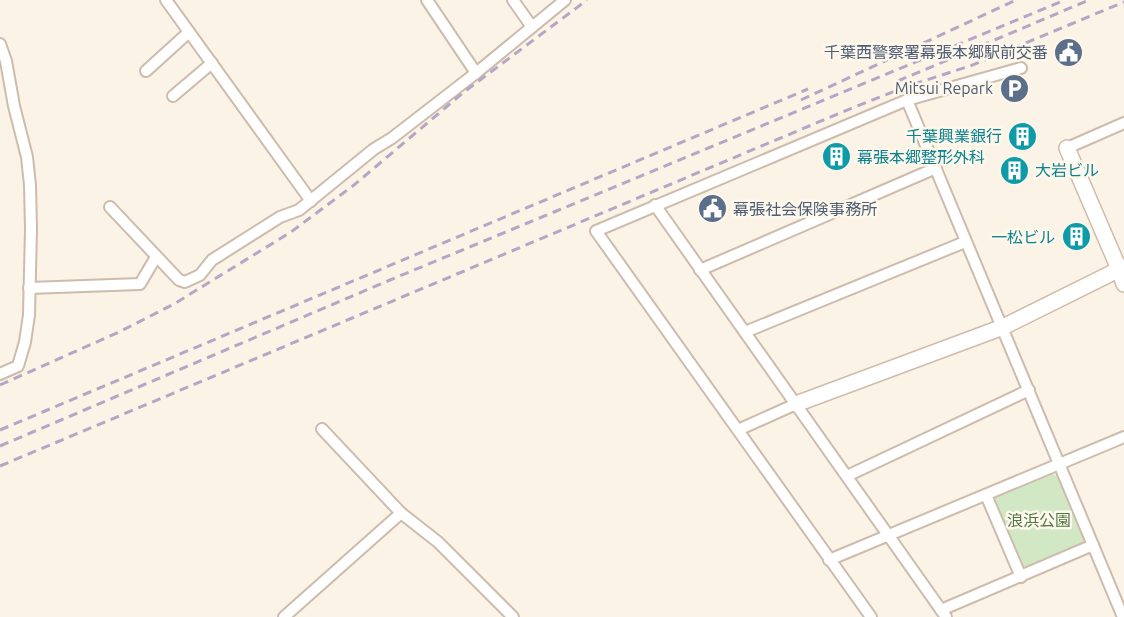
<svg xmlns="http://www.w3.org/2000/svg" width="1124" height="617" viewBox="0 0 1124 617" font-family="Ubuntu,'Noto Sans JP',sans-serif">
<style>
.green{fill:#d2e8c5}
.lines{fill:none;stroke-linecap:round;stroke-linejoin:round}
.street-casing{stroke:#cdbcac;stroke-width:14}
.secondary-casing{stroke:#cfbcaa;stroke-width:18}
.street{stroke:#fff;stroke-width:10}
.secondary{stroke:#fff;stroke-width:15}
.rail{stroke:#b7a5c5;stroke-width:3;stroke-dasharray:9 6;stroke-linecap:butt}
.labels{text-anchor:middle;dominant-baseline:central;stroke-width:5;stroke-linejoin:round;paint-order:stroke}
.service-label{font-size:16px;fill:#4e5e75;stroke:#fef8ec;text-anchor:end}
.culture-label{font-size:16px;fill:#0d838f;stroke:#fef8ec;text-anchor:end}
.park-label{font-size:16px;fill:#517844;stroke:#fef8ec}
</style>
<rect width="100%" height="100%" fill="#fbf4e6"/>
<!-- green -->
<polygon class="green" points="1050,473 1058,476 1085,536 1082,545 1029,567 1020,565 993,504 996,496"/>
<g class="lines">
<defs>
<g id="street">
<polyline points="166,0 311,201"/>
<polyline points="427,0 476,73"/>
<polyline points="513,0 532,27"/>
<polyline points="0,44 6,61 14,106 27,157 30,185 31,229 29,315 25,342 18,366 0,374"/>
<polyline points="146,71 189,32"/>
<polyline points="173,96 212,63"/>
<polyline points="907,100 1123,617"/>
<polyline points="1067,148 1124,123"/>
<polyline points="655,205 946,617"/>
<polyline points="110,207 179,280 185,282 200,275 212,260 280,217 299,210 374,149 392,138 476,73 565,0"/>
<polyline points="700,270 936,168"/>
<polyline points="29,288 140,284 156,257"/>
<polyline points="745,332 965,242"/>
<polyline points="322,429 401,513 438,542 513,617"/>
<polyline points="738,430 796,404"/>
<polyline points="847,476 1029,390"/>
<polyline points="986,495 1021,577"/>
<polyline points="829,560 1124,437"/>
<polyline points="941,610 1093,545"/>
<polyline points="284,617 401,513"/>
<polyline points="871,617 596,231 907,100 1021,68"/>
</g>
<g id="secondary">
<polyline points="1067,148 1119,269 1124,284"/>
<polyline points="796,404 1003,327 1124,267"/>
</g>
</defs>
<!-- street casing -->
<use href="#street" class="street-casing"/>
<!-- secondary casing -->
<use href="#secondary" class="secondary-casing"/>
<!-- street -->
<use href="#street" class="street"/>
<!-- secondary -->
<use href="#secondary" class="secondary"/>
<!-- rail -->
<g class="rail">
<polyline points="898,81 1089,0"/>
<polyline points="801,100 1016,0"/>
<polyline points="0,385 119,332 174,304 291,232 354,185 464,92 587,0"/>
<polyline points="0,430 808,89"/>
<polyline points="0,446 390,280 1065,0"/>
<polyline points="0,466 852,108 908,86 970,66 1124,2"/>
</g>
</g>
<!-- icons -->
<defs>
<symbol id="civic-disc" viewBox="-11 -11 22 22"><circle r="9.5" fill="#5c6f8a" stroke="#fef8ec"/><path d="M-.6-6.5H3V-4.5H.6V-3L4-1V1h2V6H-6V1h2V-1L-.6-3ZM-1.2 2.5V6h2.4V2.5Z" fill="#fff"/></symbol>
<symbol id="parking-disc" viewBox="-11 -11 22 22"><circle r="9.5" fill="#5c6f8a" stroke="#fef8ec"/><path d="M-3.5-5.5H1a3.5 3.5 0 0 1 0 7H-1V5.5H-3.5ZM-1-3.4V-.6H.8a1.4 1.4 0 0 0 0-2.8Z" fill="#fff"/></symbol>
<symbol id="building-disc" viewBox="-11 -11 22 22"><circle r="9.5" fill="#0f9aa8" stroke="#fef8ec"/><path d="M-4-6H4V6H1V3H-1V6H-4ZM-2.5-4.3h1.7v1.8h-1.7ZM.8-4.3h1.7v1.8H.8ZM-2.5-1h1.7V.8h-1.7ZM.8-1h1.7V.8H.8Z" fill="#fff"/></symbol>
</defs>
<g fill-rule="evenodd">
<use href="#civic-disc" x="1052" y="36" width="33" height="33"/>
<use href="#parking-disc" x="998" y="72" width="33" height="33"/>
<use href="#building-disc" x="1006" y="120" width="33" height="33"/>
<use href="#building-disc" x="820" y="140" width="33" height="33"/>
<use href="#building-disc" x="998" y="154" width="33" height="33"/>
<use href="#civic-disc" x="696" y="192" width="33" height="33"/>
<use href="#building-disc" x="1060" y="220" width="33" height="33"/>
</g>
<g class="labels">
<!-- service labels -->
<g class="service-label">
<text x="1048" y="52">千葉西警察署幕張本郷駅前交番</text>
<text x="993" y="88">Mitsui Repark</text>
<text x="733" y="209" text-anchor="start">幕張社会保険事務所</text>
</g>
<!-- culture labels -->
<g class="culture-label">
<text x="1002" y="136">千葉興業銀行</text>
<text x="857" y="157" text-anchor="start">幕張本郷整形外科</text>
<text x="1035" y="170" text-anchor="start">大岩ビル</text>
<text x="1055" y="237">一松ビル</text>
</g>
<!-- park labels -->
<g class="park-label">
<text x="1039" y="520">浪浜公園</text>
</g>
</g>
</svg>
